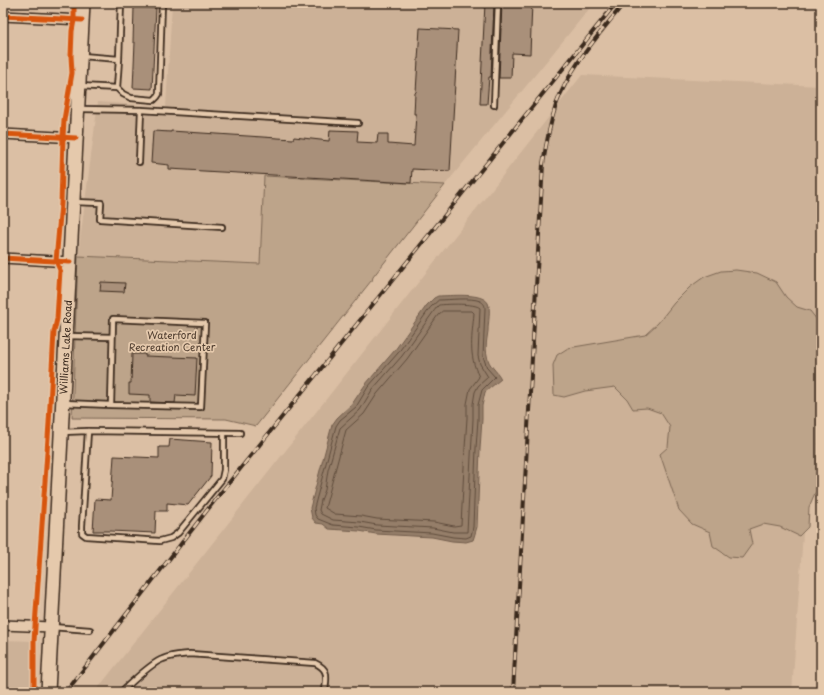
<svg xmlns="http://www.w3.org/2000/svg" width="824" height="695" viewBox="0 0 824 695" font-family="'Playpen Sans',sans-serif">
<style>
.built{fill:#ccb197}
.green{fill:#bda48a;stroke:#7c6754}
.water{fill:#957e69;stroke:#715c4b}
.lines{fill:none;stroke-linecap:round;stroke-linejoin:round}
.shore{stroke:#5f4c3c;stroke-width:1}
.building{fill:#a9907a;stroke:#3b2a1e}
.service-casing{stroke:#3b2a1e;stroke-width:8}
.minor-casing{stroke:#3b2a1e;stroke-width:12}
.secondary-casing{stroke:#3b2a1e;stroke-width:16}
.service{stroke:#e5c9ac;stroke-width:4.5}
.minor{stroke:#e5c9ac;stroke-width:9}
.secondary{stroke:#e5c9ac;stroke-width:13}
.rail-casing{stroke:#3b2a1e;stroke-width:4}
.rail{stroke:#e5c9ac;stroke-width:2.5;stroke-dasharray:8;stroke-linecap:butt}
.cycleway-casing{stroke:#e5c9ac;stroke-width:8}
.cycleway{stroke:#d7540e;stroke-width:5}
.labels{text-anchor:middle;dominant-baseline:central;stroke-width:3.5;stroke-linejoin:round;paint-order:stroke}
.park-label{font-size:10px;fill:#4e3c2e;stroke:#e5c9ac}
.street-label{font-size:10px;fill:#3b2a1e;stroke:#e5c9ac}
</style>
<rect width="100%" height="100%" fill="#dbbfa4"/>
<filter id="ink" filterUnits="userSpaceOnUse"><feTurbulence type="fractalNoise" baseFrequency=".025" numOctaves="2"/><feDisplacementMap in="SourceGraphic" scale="8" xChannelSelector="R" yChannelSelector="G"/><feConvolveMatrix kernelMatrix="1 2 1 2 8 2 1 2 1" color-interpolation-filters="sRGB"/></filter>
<g filter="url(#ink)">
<!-- built -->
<g class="built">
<polygon points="172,3 594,3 445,185 264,176 260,264 78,256 98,102 166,107"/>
<polygon points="582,75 821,86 821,253 818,316 792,692 95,692"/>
<polygon points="3,640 34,641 31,692 3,692"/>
</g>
<!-- green -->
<g class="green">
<polygon points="264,176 445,185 373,277 372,281 371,281 256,426 226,419 72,418 78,256 260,264"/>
<polygon points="736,270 757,273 776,282 786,297 797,307 810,311 821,325 821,435 819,445 821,446 821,485 815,493 809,507 808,527 799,536 780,527 763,524 749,529 752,544 742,558 729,557 713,546 710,532 692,524 679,510 660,454 668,447 670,427 661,413 647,408 633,409 627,399 615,387 585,391 564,397 554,395 553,365 557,355 568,348 645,335 658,323 674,303 690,287 704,277 721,271"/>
</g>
<!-- water -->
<path class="water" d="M438 296C449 296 482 292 488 303 491 310 488 323 488 331 487 339 485 347 487 355 488 366 497 370 501 379L485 392 482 406V419L480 449 477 527 474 537 473 540 466 542 452 541 432 537 376 534 359 531 329 529 323 524 316 523 312 518 310 508 332 425 337 418 352 404 365 385 395 350 427 305 434 298Z"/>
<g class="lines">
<!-- shore -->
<g class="shore">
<path d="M439 300C449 300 471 297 480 301 484 303 485 305 485 309L483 356 487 368 495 377 482 390 478 405V419L476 448 473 527 471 536 466 538 453 537 432 533 376 530 359 527 333 525 318 519 315 515 314 508 336 426 340 420 356 407 368 387 398 353 430 308Z"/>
<path d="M439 305C447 304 475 303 480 308L478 356 480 364 488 377 478 386 475 392 473 404V419L467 532H453L433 528 377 525 360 522 333 520 321 514 319 510 321 500 325 490 328 470 340 428 360 410 372 390 402 356 434 311Z"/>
<path d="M443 311H472L474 313C472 337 468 354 479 377L470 389 467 404V418L465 448 461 525 454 526 434 522 377 519 361 516 335 514 325 508 346 430 364 414 377 394 407 359 438 315Z"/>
</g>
</g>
<!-- building -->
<g class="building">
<polygon points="485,3 494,3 491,77 489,77 487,104 480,104"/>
<polygon points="502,3 532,3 530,54 512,53 511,78 499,78"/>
<polygon points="134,7 156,8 152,89 133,88 135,42 133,42"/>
<polygon points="420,28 458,30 450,171 412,169 411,183 169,169 169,165 151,163 153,131 171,132 171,131 293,139 294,137 329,141 330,130 358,131 357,142 377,143 378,134 388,134 388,144 414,146 416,114 414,114 415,93 416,92"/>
<polygon points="101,282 125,283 124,292 100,291"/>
<polygon points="132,354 145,354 145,356 197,358 195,396 176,395 175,403 150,402 150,395 129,394 129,383 131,383"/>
<polygon points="170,439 212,442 211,476 188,505 167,503 167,511 156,511 155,533 110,531 93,531 95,499 111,500 114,456 159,458 159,447 169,447"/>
</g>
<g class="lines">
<defs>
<g id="service">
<polyline points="82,56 119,59 121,3 120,3"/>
<polyline points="80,86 117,88 119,59"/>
<polyline points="117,88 123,94 131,98 154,100 157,97 159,94 162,3"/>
<polyline points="494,105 498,3"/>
<polyline points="80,109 141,110 358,123"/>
<polyline points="139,162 141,110"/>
<polyline points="74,202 101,203 100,219 222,227"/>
<polyline points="68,336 112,337"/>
<polyline points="63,403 111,405 113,319 205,323 201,407 111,405"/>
<polyline points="88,431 82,526 82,533 86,536 160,541 171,538 178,533 222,479 224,470 224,433"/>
<polyline points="62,432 88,431 240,433"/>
<polyline points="52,627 90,630"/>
<path d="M121 692C130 684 152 662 163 659 172 655 181 655 190 654L315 663C330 670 326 677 325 692"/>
</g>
<g id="minor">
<polyline points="3,16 82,20"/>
<polyline points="3,134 76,138"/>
<polyline points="3,258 70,262"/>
<polyline points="3,625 51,627"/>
</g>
<polyline id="secondary" points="48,692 83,3"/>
</defs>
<!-- service casing -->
<use href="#service" class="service-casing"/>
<!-- minor casing -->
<use href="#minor" class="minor-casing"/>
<!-- secondary casing -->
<use href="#secondary" class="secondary-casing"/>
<!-- service -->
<use href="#service" class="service"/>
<!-- minor -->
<use href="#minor" class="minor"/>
<!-- secondary -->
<use href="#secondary" class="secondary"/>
<defs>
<g id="rail">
<polyline points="66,692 215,500 616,3"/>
<path d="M513 692 543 164C546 144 550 124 556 105 570 66 599 35 624 3"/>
</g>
</defs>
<!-- rail casing -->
<use href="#rail" class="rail-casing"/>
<!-- rail -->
<use href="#rail" class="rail"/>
<defs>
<g id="cycleway">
<polyline points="3,16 82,20"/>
<polyline points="3,134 76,138"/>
<polyline points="3,258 70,262"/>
<polyline points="34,692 34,641 49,423 54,332 57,319 60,270 56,261 61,204 63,137 64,120 72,73 71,56 72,31 74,20 74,3"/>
</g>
</defs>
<!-- cycleway casing -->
<use href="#cycleway" class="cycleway-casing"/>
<!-- cycleway -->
<use href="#cycleway" class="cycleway"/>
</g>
</g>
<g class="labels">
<!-- park labels -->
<g class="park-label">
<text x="172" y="334">Waterford<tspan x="172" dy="12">Recreation Center</tspan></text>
</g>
<!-- street labels -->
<g class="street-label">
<text transform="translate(65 347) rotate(-87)">Williams Lake Road</text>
</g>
</g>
<!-- margin -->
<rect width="824" height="695" fill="none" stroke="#e5c9ac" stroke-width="16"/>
<rect x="8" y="8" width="808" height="679" fill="none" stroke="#3b2a1e" stroke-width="1.5" filter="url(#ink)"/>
</svg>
